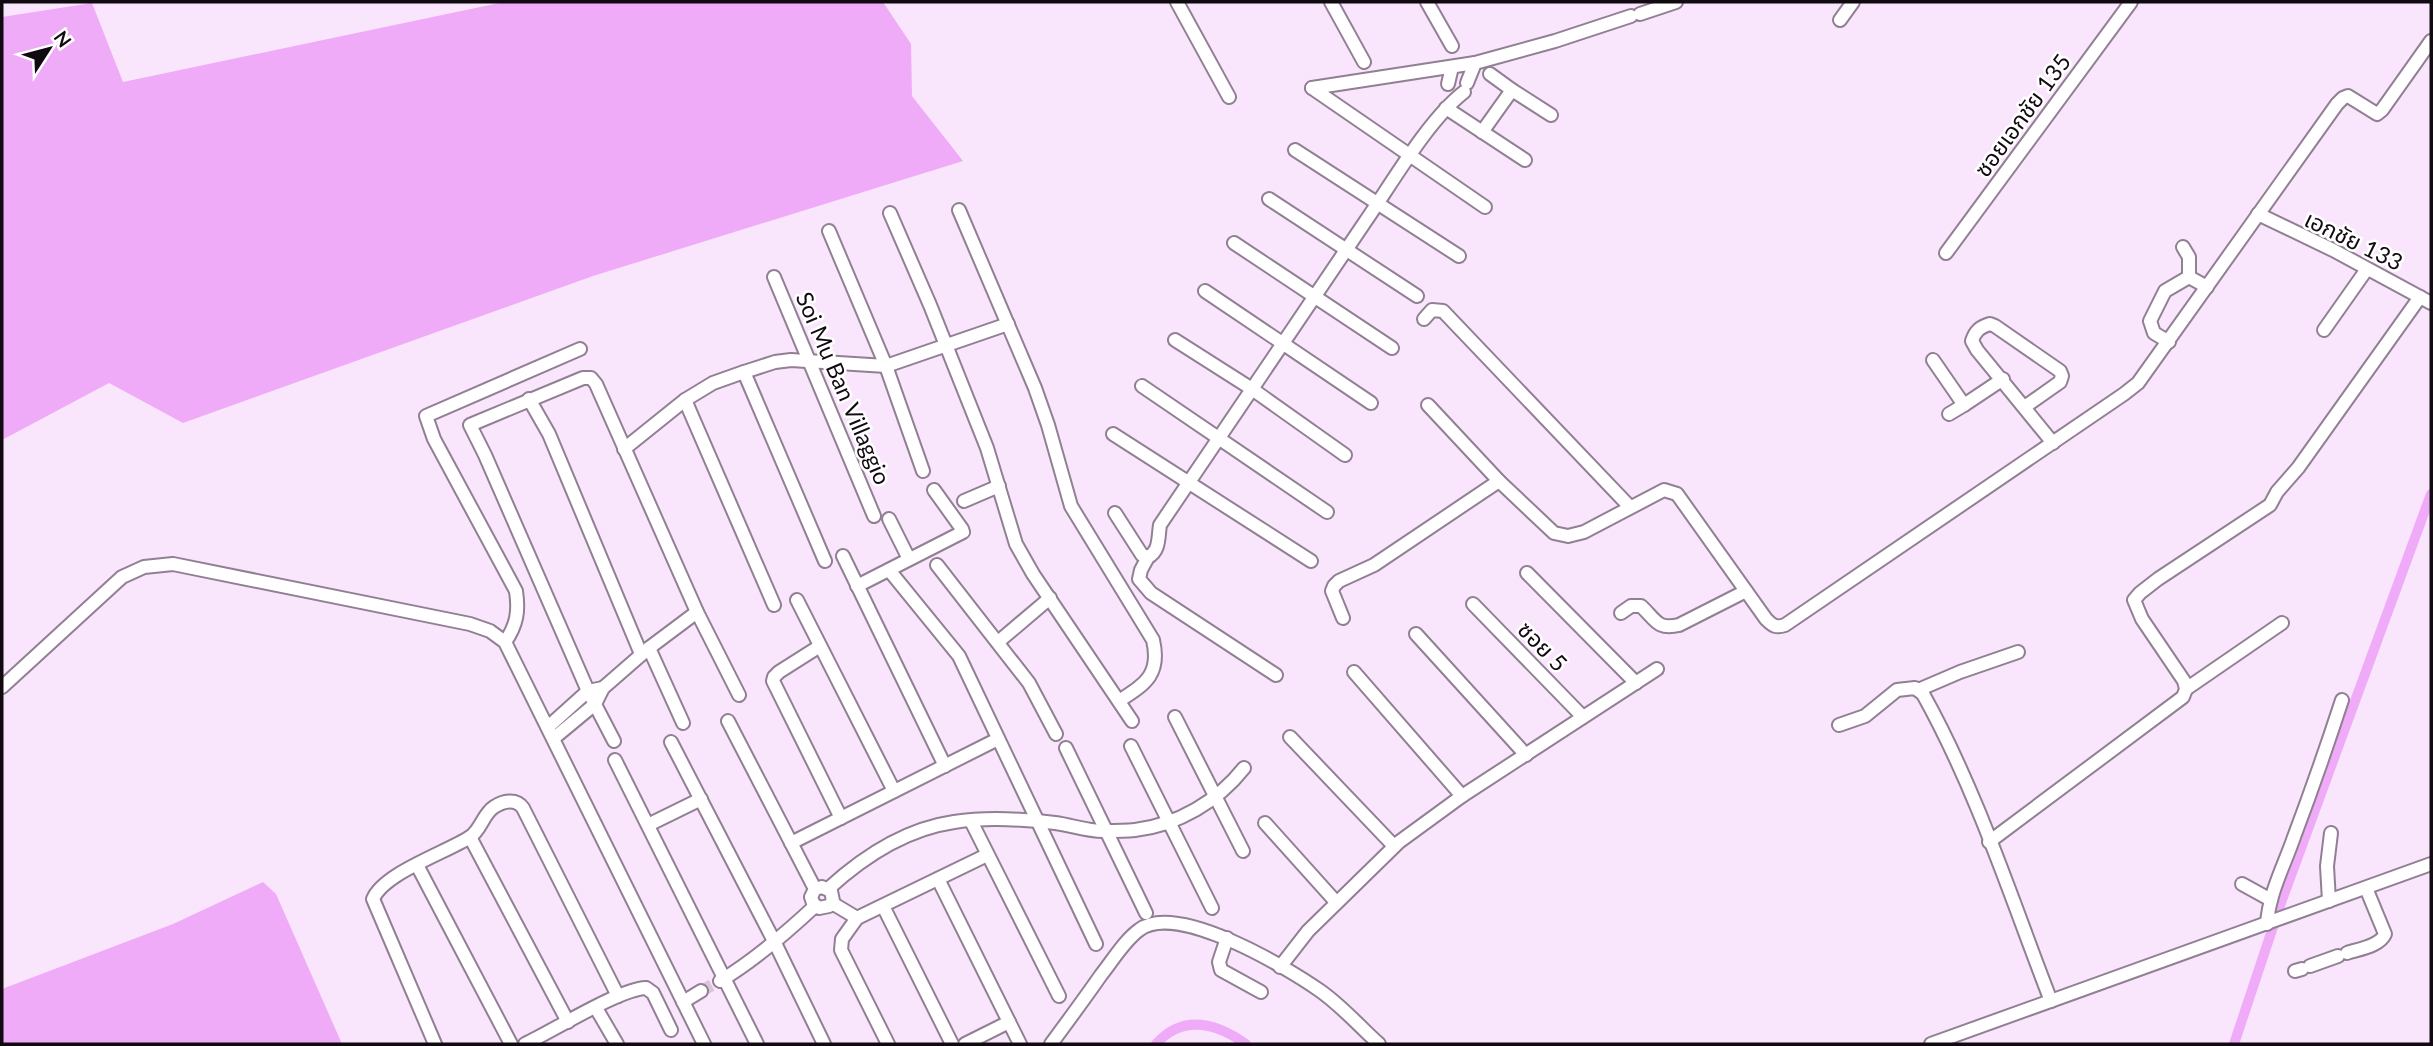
<svg xmlns="http://www.w3.org/2000/svg" width="2433" height="1046" viewBox="0 0 2433 1046" font-family="Lato,'Noto Sans Thai',sans-serif">
<style>
.water{fill:#f0abf8}
.lines{fill:none;stroke-linecap:round;stroke-linejoin:round}
.canal{stroke:#f0abf8;stroke-width:10}
.minor-tunnel{stroke:#d7c5d9;stroke-width:12;stroke-dasharray:12 6;stroke-linecap:butt}
.minor-casing{stroke:#917f93;stroke-width:16}
.minor{stroke:#fff;stroke-width:12}
.labels{text-anchor:middle;dominant-baseline:central;stroke-width:5;stroke-linejoin:round;paint-order:stroke}
.street-label{font-size:23px;fill:#110a11;stroke:#fff}
</style>
<rect width="100%" height="100%" fill="#fae6fc"/>
<!-- water -->
<g class="water">
<polygon points="504,2 883,2 911,44 912,96 963,161 593,276 183,423 109,383 2,440 2,17 92,3 123,82"/>
<polygon points="263,882 276,894 342,1044 2,1044 2,989 173,924"/>
</g>
<g class="lines">
<!-- canal -->
<g class="canal">
<path d="M1156 1044C1183 1014 1216 1023 1246 1044"/>
<polyline points="2234,1044 2282,900 2431,494"/>
</g>
<!-- minor-tunnel -->
<polyline class="minor-tunnel" points="701,991 720,981"/>
<defs>
<g id="minor">
<polyline points="1177,2 1229,97"/>
<polyline points="1331,2 1364,62"/>
<polyline points="1427,2 1452,46"/>
<polyline points="1640,14 1676,2"/>
<polyline points="1840,20 1853,2"/>
<polyline points="1490,74 1512,90"/>
<polyline points="1467,83 1475,63"/>
<polyline points="1448,84 1452,67"/>
<polyline points="1312,88 1475,63 1555,41 1631,16"/>
<polyline points="1312,88 1485,207"/>
<polyline points="1446,108 1525,160"/>
<polyline points="1482,132 1512,90 1551,115"/>
<polyline points="1295,150 1459,256"/>
<polyline points="1269,199 1417,296"/>
<path d="M959 210 1035 388 1048 425 1071 506 1153 640C1161 675 1145 684 1119 701"/>
<polyline points="890,213 930,305 987,448 1016,544 1033,574 1132,721"/>
<polyline points="2258,214 2333,250 2431,303"/>
<polyline points="829,231 886,366 923,471"/>
<polyline points="1234,243 1392,348"/>
<polyline points="2183,247 2189,257 2189,277"/>
<polyline points="1946,253 2131,2"/>
<polyline points="774,277 874,516"/>
<polyline points="1205,291 1371,403"/>
<polyline points="1424,319 1432,310 1443,311 1630,507"/>
<polyline points="2324,330 2367,269"/>
<polyline points="1175,340 1252,389 1345,455"/>
<polyline points="2169,342 2154,333 2150,321 2165,291 2189,277 2207,287"/>
<polyline points="1933,360 1964,405 2003,379"/>
<polyline points="744,372 825,561"/>
<polyline points="1142,386 1327,512"/>
<polyline points="529,399 549,434 641,654"/>
<polyline points="685,400 774,605"/>
<path d="M1428 405 1499 481 1554 533 1568 536 1584 532 1664 490 1677 494 1766 619C1773 626 1776 628 1785 625L2124 394 2138 383 2337 104 2343 98 2348 96 2377 114 2382 110 2431 41"/>
<path d="M2026 406 2060 382 2062 376 2060 371 1995 326 1990 324C1980 327 1975 331 1972 341L1977 350 2053 443"/>
<polyline points="1949,414 1964,405"/>
<polyline points="1113,434 1311,561"/>
<polyline points="624,449 685,400 713,383 744,372 775,362 791,360 886,366 1008,324"/>
<polyline points="964,501 999,486"/>
<path d="M1115 513 1142 555 1148 557C1160 551 1158 537 1160 525 1228 424 1296 323 1365 222 1392 183 1428 120 1464 92"/>
<polyline points="889,519 909,559"/>
<polyline points="843,556 945,766"/>
<polyline points="1148,557 1141,570 1139,579 1151,593 1276,675"/>
<polyline points="937,565 1029,683 1056,734"/>
<polyline points="889,570 959,656 1096,944"/>
<polyline points="1527,573 1636,683"/>
<polyline points="857,586 963,532 962,529 934,490"/>
<polyline points="797,600 894,791"/>
<polyline points="1473,604 1583,717"/>
<path d="M1621 613 1631 606H1641C1656 620 1657 630 1679 625L1746 591"/>
<polyline points="1343,618 1332,591 1334,586 1339,581 1374,565 1499,481"/>
<polyline points="1416,634 1526,755"/>
<path d="M505 642C517 625 519 611 516 591L434 439 426 416 580 349"/>
<polyline points="998,642 1050,598"/>
<polyline points="820,646 779,672 774,677 773,681 841,818"/>
<polyline points="649,648 683,723"/>
<polyline points="1354,672 1462,796"/>
<polyline points="2,687 122,577 144,567 173,564 470,624 490,631 505,642 704,1044"/>
<polyline points="603,688 649,648 697,612"/>
<polyline points="2186,689 2282,623"/>
<polyline points="1918,690 1960,672 2018,652"/>
<polyline points="1175,717 1243,851"/>
<polyline points="728,721 815,889 811,897 813,903 819,908 829,906 833,901 831,891 822,887 815,889"/>
<path d="M1839 725 1865 716 1897 690 1915 688 1923 694C1977 791 2011 898 2051 1001"/>
<polyline points="548,727 588,691 603,688 595,704 554,738"/>
<polyline points="1290,737 1394,846"/>
<polyline points="614,741 588,691 485,455 470,425 583,378 591,378 596,384 697,612 739,695"/>
<polyline points="671,742 775,943 824,1044"/>
<polyline points="1131,746 1212,908"/>
<polyline points="1066,748 1146,913"/>
<polyline points="615,760 757,1044"/>
<polyline points="971,821 1059,996"/>
<polyline points="1265,823 1336,902"/>
<polyline points="648,825 701,799"/>
<polyline points="470,837 568,1022"/>
<polyline points="1989,842 2183,697 2186,689 2184,681 2142,619 2134,600 2140,593 2158,579 2270,505 2277,492 2298,468 2420,297"/>
<polyline points="791,843 998,739"/>
<polyline points="417,865 511,1044"/>
<polyline points="938,879 1020,1044"/>
<polyline points="2242,884 2271,900"/>
<path d="M828 889C864 856 905 829 954 822 987 817 1022 819 1055 823 1071 825 1087 831 1103 831 1113 831 1125 831 1135 830 1178 825 1218 801 1244 768"/>
<polyline points="2329,901 2327,866 2331,833"/>
<polyline points="832,903 857,918 987,855"/>
<polyline points="883,906 952,1044"/>
<polyline points="857,918 842,939 841,950 888,1044"/>
<path d="M2267 924C2269 893 2284 866 2294 837 2311 792 2327 746 2342 700"/>
<polyline points="1227,938 1219,962 1221,970 1261,992"/>
<path d="M2347 953C2359 949 2380 946 2385 934L2366 888"/>
<polyline points="2310,966 2338,956"/>
<polyline points="1280,967 1308,931 1399,842 1462,796 1657,669"/>
<polyline points="2295,971 2302,969"/>
<path d="M720 981C755 960 785 934 815 906"/>
<polyline points="683,1002 701,991"/>
<polyline points="596,1008 617,1044"/>
<path d="M435 1044 373 899C384 873 445 853 470 837 481 830 483 814 494 807 503 801 516 798 523 808L618 996"/>
<path d="M525 1044C553 1031 619 989 646 988L653 993 671 1030"/>
<polyline points="965,1044 1009,1022"/>
<path d="M1051 1044C1068 1021 1085 998 1101 975 1113 960 1124 941 1139 930 1176 901 1286 967 1319 990 1341 1005 1359 1026 1379 1044"/>
<polyline points="1931,1044 2431,864"/>
</g>
</defs>
<!-- minor casing -->
<use href="#minor" class="minor-casing"/>
<!-- minor -->
<use href="#minor" class="minor"/>
</g>
<g class="labels">
<!-- street labels -->
<g class="street-label">
<text transform="translate(2022 115) rotate(-54)">ซอยเอกชัย 135</text>
<text transform="translate(2354 240) rotate(26)">เอกชัย 133</text>
<text transform="translate(844 388) rotate(67)">Soi Mu Ban Villaggio</text>
<text transform="translate(1543 646) rotate(46)">ซอย 5</text>
</g>
</g>
<!-- border -->
<rect width="2433" height="1046" fill="none" stroke="#110a11" stroke-width="7"/>
<!-- north arrow -->
<g transform="translate(49 49) rotate(54)" stroke="#ffffff" stroke-width="5" paint-order="stroke">
<path d="M0-5L12 26L0 18L-12 26Z" fill="#110a11"/>
<text y="-10" font-size="19" font-weight="bold" text-anchor="middle" fill="#110a11">N</text>
</g>
</svg>
